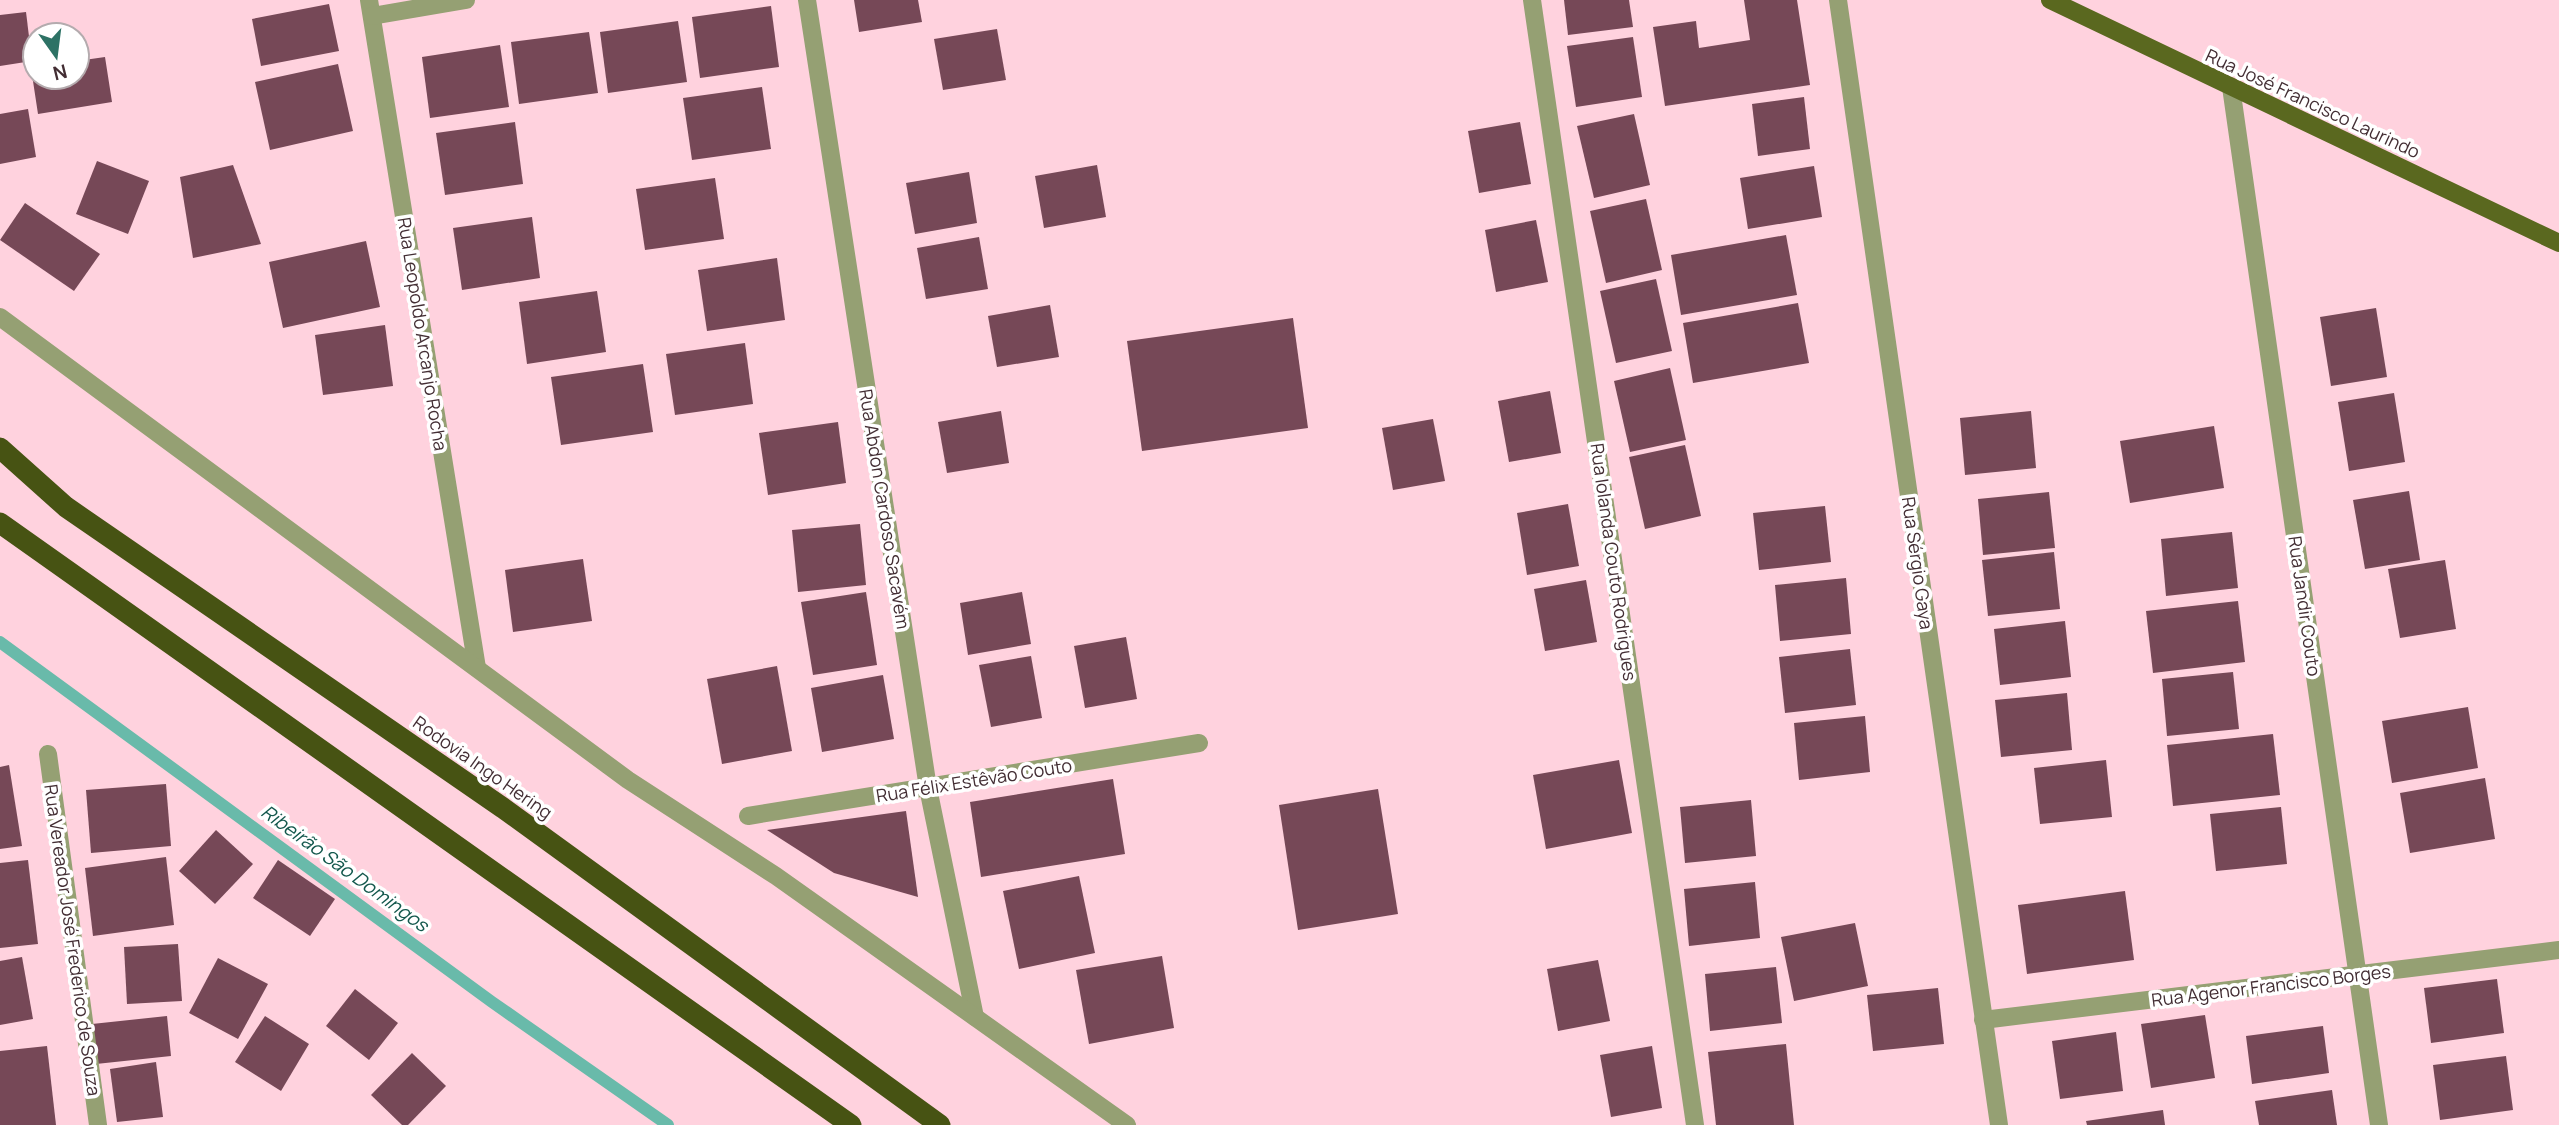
<svg xmlns="http://www.w3.org/2000/svg" width="2559" height="1125" viewBox="0 0 2559 1125" font-family="Manrope,sans-serif">
<style>
.lines{fill:none;stroke-linecap:round;stroke-linejoin:round}
.stream{stroke:#69baaa;stroke-width:12}
.building{fill:#764857}
.minor{stroke:#95a073;stroke-width:18}
.major{stroke:#5a681f;stroke-width:18}
.highway{stroke:#475313;stroke-width:21}
.labels{text-anchor:middle;dominant-baseline:central;stroke-width:7;stroke-linejoin:round;paint-order:stroke}
.street-label{font-size:18px;fill:#432e34;stroke:#fff}
.water-label{font-size:19px;font-style:italic;fill:#14584d;stroke:#fff}
</style>
<rect width="100%" height="100%" fill="#ffd2de"/>
<g class="lines">
<!-- stream -->
<polyline class="stream" points="0,642 492,1002 668,1125"/>
</g>
<!-- building -->
<g class="building">
<polygon points="854,0 918,0 922,22 859,32"/>
<polygon points="1564,0 1629,0 1633,27 1568,35"/>
<polygon points="1744,0 1797,0 1810,85 1665,106 1653,27 1696,21 1699,48 1750,40"/>
<polygon points="329,4 339,51 261,66 252,19"/>
<polygon points="771,6 779,67 700,78 692,17"/>
<polygon points="26,12 32,61 0,66 0,15"/>
<polygon points="678,21 687,82 608,93 600,32"/>
<polygon points="997,29 1006,80 943,90 934,39"/>
<polygon points="589,32 598,93 519,104 511,42"/>
<polygon points="1633,37 1642,97 1576,107 1567,46"/>
<polygon points="500,45 509,107 430,118 422,57"/>
<polygon points="105,57 112,102 38,114 31,68 35,68 35,77 77,77 77,61"/>
<polygon points="338,64 353,131 270,150 255,82"/>
<polygon points="762,87 771,149 692,160 683,98"/>
<polygon points="1804,97 1810,149 1758,156 1752,104"/>
<polygon points="28,109 36,157 0,164 0,114"/>
<polygon points="1634,114 1650,185 1594,198 1577,126"/>
<polygon points="515,122 523,184 445,195 436,133"/>
<polygon points="1520,122 1531,184 1479,193 1468,131"/>
<polygon points="97,161 149,181 128,234 76,214"/>
<polygon points="233,165 261,244 193,258 180,177"/>
<polygon points="1097,165 1106,217 1044,228 1035,176"/>
<polygon points="1814,166 1822,217 1748,229 1740,178"/>
<polygon points="969,172 977,223 915,234 906,183"/>
<polygon points="715,178 724,239 645,250 636,189"/>
<polygon points="1646,199 1662,270 1606,283 1590,211"/>
<polygon points="25,203 100,254 74,291 0,240"/>
<polygon points="532,217 540,278 462,290 453,228"/>
<polygon points="1536,220 1548,282 1496,292 1485,230"/>
<polygon points="1786,235 1797,295 1681,315 1671,255"/>
<polygon points="979,237 988,289 926,299 917,248"/>
<polygon points="366,241 380,307 283,328 269,262"/>
<polygon points="777,258 785,320 707,331 698,270"/>
<polygon points="1656,279 1672,351 1616,363 1600,291"/>
<polygon points="597,291 606,352 527,364 519,302"/>
<polygon points="1798,303 1809,363 1693,383 1683,323"/>
<polygon points="1050,305 1059,357 997,367 988,316"/>
<polygon points="2376,308 2387,377 2331,386 2320,317"/>
<polygon points="1293,318 1308,428 1142,451 1127,341"/>
<polygon points="385,325 393,386 323,395 315,335"/>
<polygon points="745,343 753,404 675,415 666,354"/>
<polygon points="643,364 653,432 561,445 551,377"/>
<polygon points="1670,368 1686,440 1630,452 1614,381"/>
<polygon points="1550,391 1561,453 1509,462 1498,401"/>
<polygon points="2394,393 2405,462 2349,471 2338,402"/>
<polygon points="1001,411 1009,463 947,473 938,422"/>
<polygon points="2031,411 2036,468 1965,475 1960,418"/>
<polygon points="1433,419 1445,481 1393,490 1382,428"/>
<polygon points="838,422 846,483 768,495 759,433"/>
<polygon points="2214,426 2224,488 2130,503 2120,441"/>
<polygon points="1685,445 1701,516 1645,529 1629,457"/>
<polygon points="2409,491 2420,560 2365,569 2353,500"/>
<polygon points="2049,492 2055,548 1983,555 1978,499"/>
<polygon points="1568,504 1579,566 1527,575 1517,513"/>
<polygon points="1825,506 1831,562 1759,570 1753,513"/>
<polygon points="860,524 866,585 798,592 792,530"/>
<polygon points="2232,532 2238,588 2166,596 2161,539"/>
<polygon points="2054,552 2060,609 1988,616 1982,560"/>
<polygon points="583,559 592,621 513,632 505,570"/>
<polygon points="2445,560 2456,629 2400,638 2388,569"/>
<polygon points="1846,578 1851,634 1780,641 1775,585"/>
<polygon points="1586,580 1597,642 1545,651 1534,589"/>
<polygon points="866,592 877,665 813,675 801,602"/>
<polygon points="1022,592 1031,644 968,655 960,603"/>
<polygon points="2238,601 2245,662 2153,673 2146,611"/>
<polygon points="2065,621 2071,677 2000,685 1994,629"/>
<polygon points="1126,637 1137,699 1085,708 1074,646"/>
<polygon points="1850,649 1856,705 1785,713 1779,657"/>
<polygon points="1031,656 1042,718 991,727 979,665"/>
<polygon points="777,666 792,751 722,764 707,679"/>
<polygon points="2233,672 2239,729 2167,736 2162,679"/>
<polygon points="883,675 894,739 822,752 811,688"/>
<polygon points="2067,693 2072,750 2001,757 1995,700"/>
<polygon points="2468,707 2478,768 2392,783 2382,721"/>
<polygon points="1865,716 1870,772 1799,780 1794,723"/>
<polygon points="2273,734 2280,795 2173,806 2167,745"/>
<polygon points="1619,760 1632,833 1546,849 1533,775"/>
<polygon points="2106,760 2112,817 2040,824 2034,768"/>
<polygon points="9,765 22,846 0,849 0,767"/>
<polygon points="2485,778 2495,839 2410,853 2400,793"/>
<polygon points="1113,779 1125,854 981,877 970,802"/>
<polygon points="166,784 171,846 91,853 86,790"/>
<polygon points="1378,789 1398,914 1298,930 1279,805"/>
<polygon points="1751,800 1756,856 1685,863 1680,807"/>
<polygon points="2281,807 2287,864 2216,871 2210,814"/>
<polygon points="906,811 918,897 834,873 767,830"/>
<polygon points="216,830 253,864 215,904 179,871"/>
<polygon points="166,857 174,925 93,936 85,868"/>
<polygon points="28,860 38,944 0,948 0,863"/>
<polygon points="278,860 335,899 310,936 253,898"/>
<polygon points="1079,876 1095,953 1019,969 1003,891"/>
<polygon points="1755,882 1760,938 1689,946 1684,889"/>
<polygon points="2125,891 2134,960 2027,974 2018,905"/>
<polygon points="1855,923 1868,986 1794,1001 1781,937"/>
<polygon points="178,944 182,1001 127,1004 124,947"/>
<polygon points="1162,956 1174,1028 1089,1044 1076,970"/>
<polygon points="22,957 33,1019 0,1025 0,961"/>
<polygon points="218,958 268,984 238,1039 189,1013"/>
<polygon points="1598,960 1610,1021 1558,1031 1547,969"/>
<polygon points="1776,967 1782,1023 1710,1031 1705,974"/>
<polygon points="2497,979 2504,1033 2431,1043 2424,988"/>
<polygon points="1938,988 1944,1044 1873,1051 1867,995"/>
<polygon points="355,989 398,1023 369,1060 326,1026"/>
<polygon points="2205,1015 2215,1078 2151,1088 2141,1024"/>
<polygon points="167,1016 171,1056 96,1064 92,1024"/>
<polygon points="265,1016 309,1044 281,1091 235,1062"/>
<polygon points="2323,1026 2329,1073 2252,1084 2246,1036"/>
<polygon points="2116,1032 2123,1091 2060,1099 2052,1041"/>
<polygon points="1786,1044 1794,1125 1716,1125 1708,1052"/>
<polygon points="47,1046 56,1125 0,1125 0,1051"/>
<polygon points="1652,1046 1662,1108 1611,1117 1600,1055"/>
<polygon points="412,1053 446,1086 408,1125 402,1125 371,1095"/>
<polygon points="2506,1056 2513,1110 2440,1120 2433,1065"/>
<polygon points="156,1062 163,1117 117,1122 110,1069"/>
<polygon points="2332,1090 2337,1125 2259,1125 2255,1101"/>
<polygon points="2163,1110 2165,1125 2087,1125 2086,1121"/>
</g>
<g class="lines">
<!-- minor -->
<g class="minor">
<polyline points="369,0 477,668"/>
<polyline points="807,0 928,788 975,1017"/>
<polyline points="1532,0 1695,1125"/>
<polyline points="1838,0 1999,1125"/>
<polyline points="372,16 466,0"/>
<polyline points="2231,87 2379,1125"/>
<polyline points="0,317 628,780 776,876 1127,1125"/>
<polyline points="48,754 98,1125"/>
<polyline points="748,816 1199,743"/>
<polyline points="1983,1020 2559,950"/>
</g>
<!-- major -->
<polyline class="major" points="2050,0 2559,243"/>
<!-- highway -->
<g class="highway">
<polyline points="0,448 66,507 503,808 940,1125"/>
<polyline points="0,523 851,1125"/>
</g>
</g>
<g class="labels">
<!-- street labels -->
<g class="street-label">
<text transform="translate(2313 103) rotate(25)">Rua José Francisco Laurindo</text>
<text transform="translate(423 334) rotate(81)">Rua Leopoldo Arcanjo Rocha</text>
<text transform="translate(885 509) rotate(81)">Rua Abdon Cardoso Sacavém</text>
<text transform="translate(1614 562) rotate(82)">Rua Iolanda Couto Rodrigues</text>
<text transform="translate(1918 563) rotate(82)">Rua Sérgio Gaya</text>
<text transform="translate(2305 606) rotate(82)">Rua Jandir Couto</text>
<text transform="translate(483 767) rotate(35)">Rodovia Ingo Hering</text>
<text transform="translate(974 780) rotate(-9)">Rua Félix Estêvão Couto</text>
<text transform="translate(73 940) rotate(82)">Rua Vereador José Frederico de Souza</text>
<text transform="translate(2271 985) rotate(-7)">Rua Agenor Francisco Borges</text>
</g>
<!-- water labels -->
<g class="water-label">
<text transform="translate(345 868) rotate(36)">Ribeirão São Domingos</text>
</g>
</g>
<!-- north arrow -->
<g transform="translate(56 56) rotate(166)"><circle r="33" fill="#ffffff" stroke="#b4abae" stroke-width="2"/>
<path d="M0-5L12 26L0 18L-12 26Z" fill="#2d7265"/>
<text y="-10" font-size="19" font-weight="bold" text-anchor="middle" fill="#432e34">N</text>
</g>
</svg>
